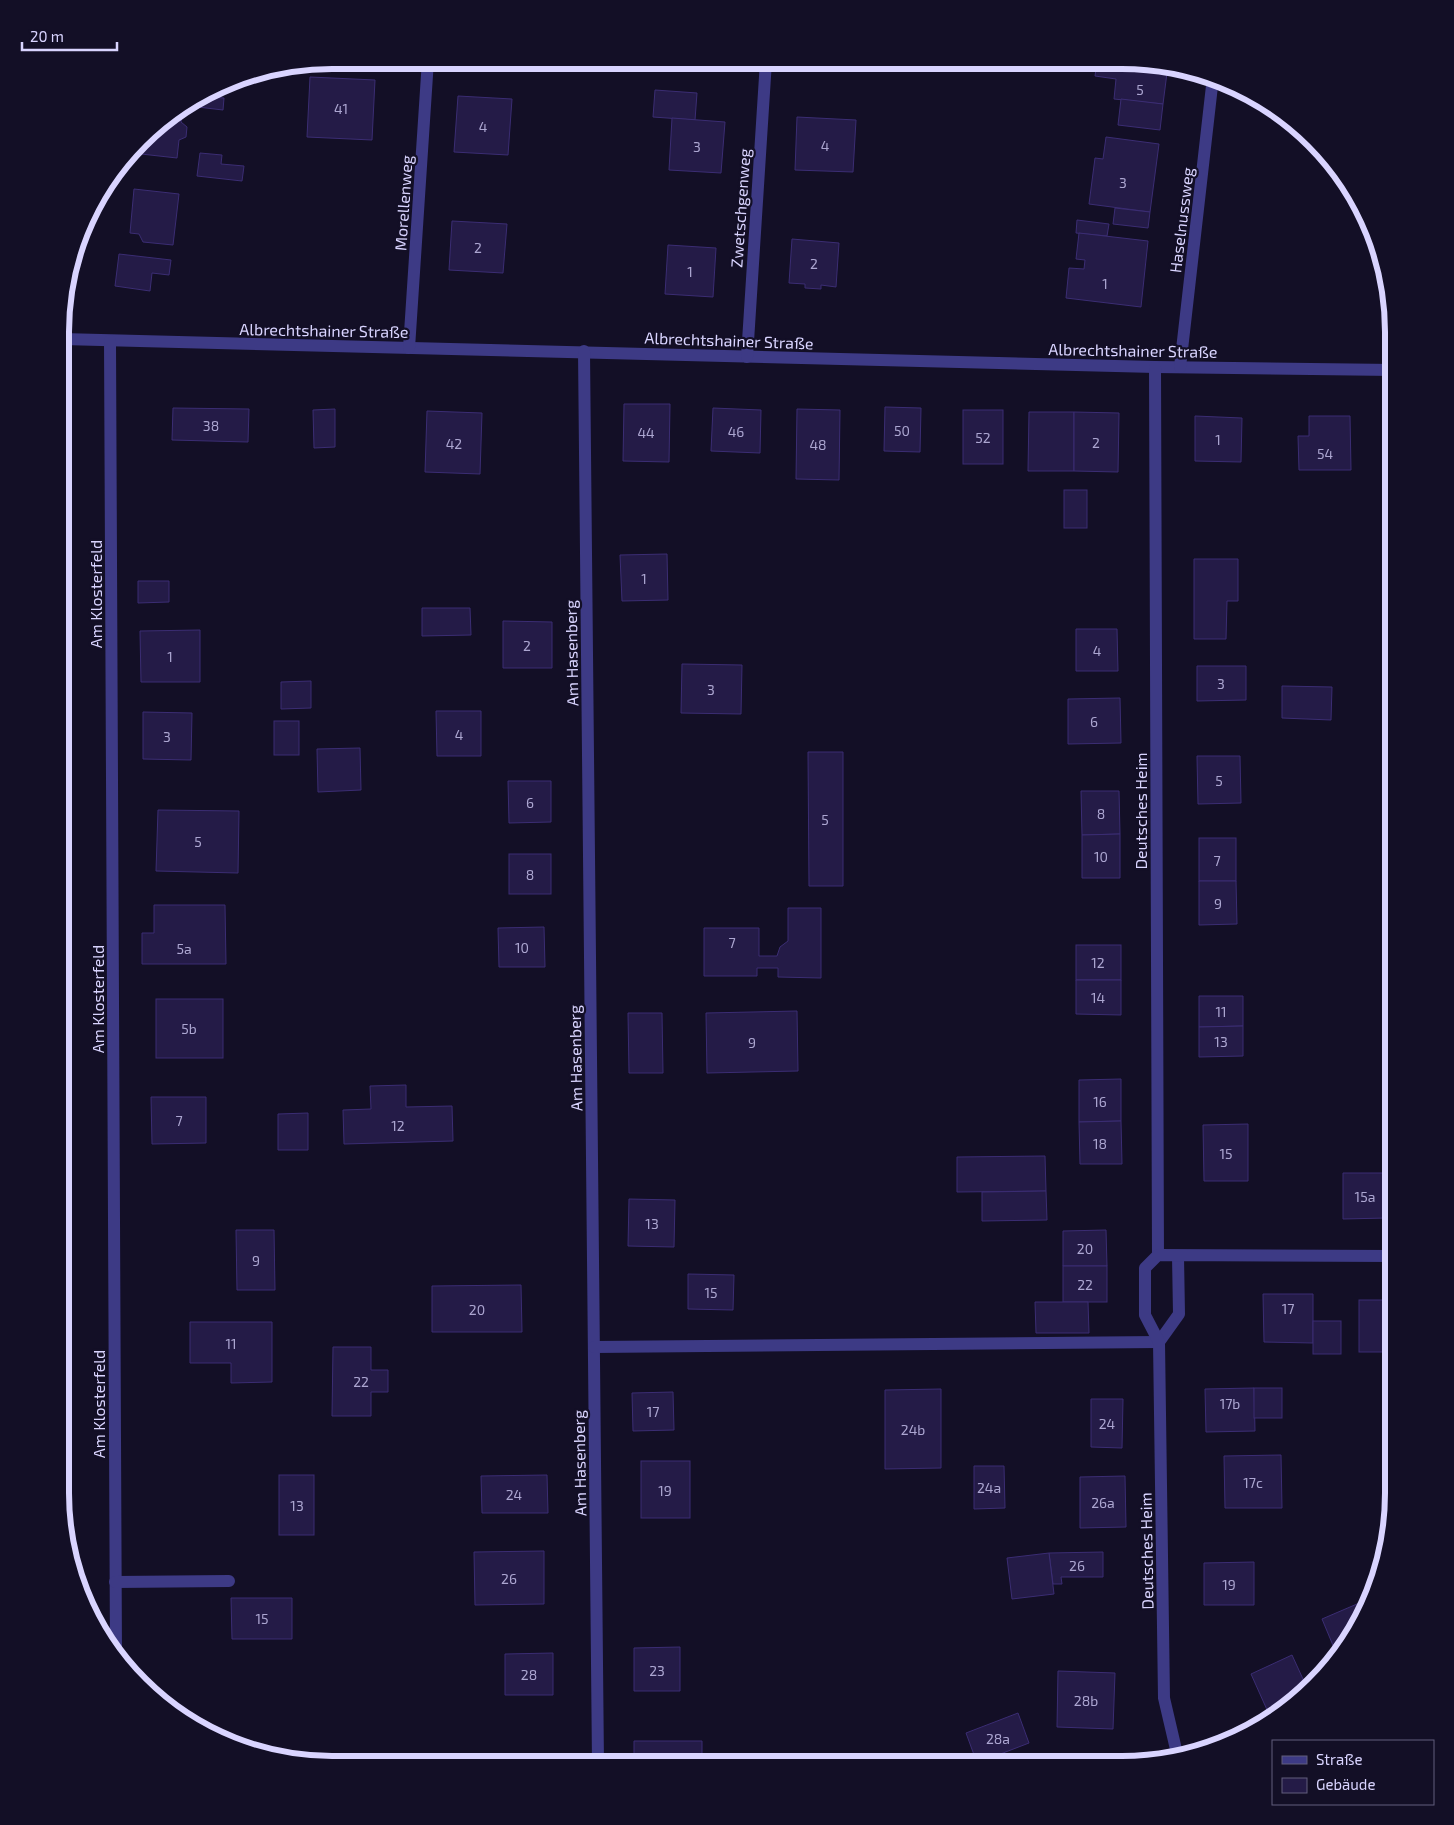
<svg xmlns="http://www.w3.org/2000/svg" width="1454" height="1825" viewBox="0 0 1454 1825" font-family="'Exo 2',sans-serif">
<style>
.building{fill:#241b47;stroke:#3b2d73}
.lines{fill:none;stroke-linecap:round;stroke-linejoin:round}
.minor{stroke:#3d3a85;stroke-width:12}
.labels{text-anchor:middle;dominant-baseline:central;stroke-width:4.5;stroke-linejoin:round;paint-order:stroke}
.number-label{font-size:14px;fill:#aca6d1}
.street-label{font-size:16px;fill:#d9d4ff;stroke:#130f26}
.rim{fill:none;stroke:#d9d4ff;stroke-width:6}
</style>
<rect width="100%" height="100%" fill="#130f26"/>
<!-- building -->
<g class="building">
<polygon points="662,61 728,61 728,67 662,63"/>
<polygon points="1097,62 1158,62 1168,65 1163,104 1114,99 1116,79 1095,76"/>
<polygon points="310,77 375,80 372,140 307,137"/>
<polygon points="655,90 697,93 695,120 653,117"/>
<polygon points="210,94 210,97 224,98 223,110 189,106"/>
<polygon points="458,96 512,99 508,155 454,152"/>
<polygon points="1121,99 1163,104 1160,130 1118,125"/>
<polygon points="176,114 182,115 181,122 187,127 186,137 179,140 177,158 132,153 153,127"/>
<polygon points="797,117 856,120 853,172 795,170"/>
<polygon points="672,118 725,122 721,173 669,170"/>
<polygon points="1106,137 1159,144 1150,212 1089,204 1095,158 1103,159"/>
<polygon points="200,153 222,155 221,164 244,166 242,181 197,176"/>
<polygon points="134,189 179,194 173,245 143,242 139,234 130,233"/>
<polygon points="1115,208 1150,212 1148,228 1113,224"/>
<polygon points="1077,220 1109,224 1107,236 1076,233"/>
<polygon points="452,221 507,224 503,273 449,270"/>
<polygon points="1079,233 1148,241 1141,307 1066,298 1069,268 1084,269 1085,260 1076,259"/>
<polygon points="792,239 839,243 836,287 821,285 821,289 805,288 805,284 789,283"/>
<polygon points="668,245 716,248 713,297 665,294"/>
<polygon points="119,254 171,260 169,275 152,273 150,291 115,286"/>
<polygon points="624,404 670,404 669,462 623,461"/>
<polygon points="885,407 921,408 920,452 884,451"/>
<polygon points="173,408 249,409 248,442 172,440"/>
<polygon points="713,408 761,410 760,453 711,451"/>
<polygon points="335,409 335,447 314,448 313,410"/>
<polygon points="797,409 840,410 839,480 796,479"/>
<rect x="963" y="410" width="40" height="54"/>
<polygon points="427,411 482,413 480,474 425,472"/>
<polygon points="1029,412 1074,412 1074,471 1028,471"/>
<polygon points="1074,412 1119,413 1118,472 1074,471"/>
<polygon points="1195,416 1242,418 1241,462 1195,461"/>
<polygon points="1309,416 1350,416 1351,470 1299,470 1298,436 1309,436"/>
<rect x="1064" y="490" width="23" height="38"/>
<polygon points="667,554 668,600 622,601 620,555"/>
<polygon points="1194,559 1238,559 1238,601 1227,601 1226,639 1194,639"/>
<polygon points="138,581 169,581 169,602 138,603"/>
<polygon points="422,608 470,608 471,635 422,636"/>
<polygon points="503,621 552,622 552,668 503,668"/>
<polygon points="1076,629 1117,629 1118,671 1076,671"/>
<polygon points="200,630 200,682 141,682 140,631"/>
<polygon points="682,664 742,665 741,714 681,713"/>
<polygon points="1197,666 1246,666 1246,700 1197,701"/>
<polygon points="311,681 311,708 281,709 281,682"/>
<polygon points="1282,686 1332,687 1331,720 1282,718"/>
<polygon points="1120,698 1121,743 1068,744 1068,699"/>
<polygon points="436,711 481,711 481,756 437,756"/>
<polygon points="143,712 192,713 191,760 143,759"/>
<rect x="274" y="721" width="25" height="34"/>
<polygon points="360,748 361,790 318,792 317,749"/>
<polygon points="808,752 843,752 843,886 809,886"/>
<polygon points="1197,756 1240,756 1241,803 1198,804"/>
<polygon points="508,781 551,781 551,822 509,823"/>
<polygon points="1081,791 1119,791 1120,834 1082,835"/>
<polygon points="158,810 239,811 238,873 156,871"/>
<polygon points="1120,834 1120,878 1082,878 1082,835"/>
<rect x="1199" y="838" width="37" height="43"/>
<rect x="509" y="854" width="42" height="40"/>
<polygon points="1199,881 1236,881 1237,924 1199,925"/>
<polygon points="154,905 225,905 226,964 142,964 142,933 154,933"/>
<polygon points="788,908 821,908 821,978 778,977 778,968 757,968 757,976 704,976 704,928 759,928 759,956 777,956 780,947 788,941"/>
<polygon points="544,927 545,967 499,967 498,928"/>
<rect x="1076" y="945" width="45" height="35"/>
<polygon points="1076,980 1121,980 1121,1015 1076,1014"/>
<polygon points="1199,996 1243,996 1243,1026 1199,1027"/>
<rect x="156" y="999" width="67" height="59"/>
<polygon points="797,1011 798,1071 707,1073 706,1013"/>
<polygon points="628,1013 662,1013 663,1073 629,1073"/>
<polygon points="1243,1026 1243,1056 1199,1057 1199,1027"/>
<rect x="61" y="1052" width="9" height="76"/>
<polygon points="1121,1079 1121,1121 1079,1122 1079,1080"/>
<polygon points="406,1085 406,1107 452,1106 453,1141 344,1144 343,1110 371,1109 370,1086"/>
<polygon points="151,1097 206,1097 206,1143 152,1144"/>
<polygon points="308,1113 308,1150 278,1150 278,1114"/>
<polygon points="1121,1121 1122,1164 1080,1164 1079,1122"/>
<polygon points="1248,1124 1248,1181 1204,1181 1203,1125"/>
<polygon points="1045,1156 1046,1191 957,1192 957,1157"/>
<polygon points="1343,1173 1387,1173 1387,1218 1343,1219"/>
<polygon points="1046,1191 1047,1220 982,1221 982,1192"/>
<polygon points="629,1199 675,1200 674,1247 628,1246"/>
<polygon points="236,1230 274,1230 275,1290 237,1290"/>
<polygon points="1106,1230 1107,1266 1063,1266 1063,1231"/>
<rect x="1063" y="1266" width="44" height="36"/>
<polygon points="688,1274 734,1275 733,1310 688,1309"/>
<polygon points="521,1285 522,1332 432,1332 432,1286"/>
<polygon points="1263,1294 1313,1294 1313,1343 1264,1342"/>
<rect x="1359" y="1300" width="35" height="52"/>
<polygon points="1035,1302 1088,1302 1089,1333 1036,1333"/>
<rect x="60" y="1314" width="9" height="56"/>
<rect x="1313" y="1321" width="28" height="33"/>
<polygon points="190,1322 272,1322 272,1382 231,1383 231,1363 190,1363"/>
<polygon points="333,1347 371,1347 371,1370 388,1370 388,1392 371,1392 371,1416 332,1416"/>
<polygon points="1254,1388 1255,1431 1206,1432 1205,1389"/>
<rect x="1254" y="1388" width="28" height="30"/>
<polygon points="941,1389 941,1468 885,1469 885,1390"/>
<polygon points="673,1392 674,1430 633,1431 632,1393"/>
<polygon points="1091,1399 1123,1399 1122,1448 1091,1447"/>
<polygon points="1281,1455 1282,1508 1225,1508 1224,1456"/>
<rect x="641" y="1461" width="49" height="57"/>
<polygon points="974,1466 1004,1466 1005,1508 974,1509"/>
<rect x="279" y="1475" width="35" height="60"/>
<polygon points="547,1475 548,1513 482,1513 481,1476"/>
<polygon points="1125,1476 1126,1527 1080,1528 1080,1477"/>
<polygon points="544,1551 544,1604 475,1605 474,1552"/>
<polygon points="1103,1552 1103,1577 1061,1577 1062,1584 1053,1584 1049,1553"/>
<polygon points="1049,1553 1054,1594 1012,1599 1007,1558"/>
<polygon points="1254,1562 1254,1605 1204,1605 1204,1563"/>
<polygon points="231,1598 292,1598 292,1639 232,1639"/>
<polygon points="1364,1601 1367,1608 1357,1629 1337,1655 1322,1619"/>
<polygon points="680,1647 680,1691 634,1691 634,1648"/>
<polygon points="553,1653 553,1695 505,1695 505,1654"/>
<polygon points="1292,1655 1308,1690 1299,1697 1268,1712 1251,1674"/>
<polygon points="1058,1671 1115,1673 1113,1729 1057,1727"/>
<polygon points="1018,1713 1029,1743 977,1763 966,1733"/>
<polygon points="634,1741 702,1741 702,1763 709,1764 634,1764"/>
<polygon points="273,1756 303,1756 303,1762"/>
<polygon points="556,1758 556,1764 506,1764 506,1759"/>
</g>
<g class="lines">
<!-- minor -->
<g class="minor">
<polyline points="62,339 1155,367 1394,370"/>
<polyline points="110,341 116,1656"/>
<polyline points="409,348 428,60"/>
<polyline points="584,351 598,1764"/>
<polyline points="747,357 766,61"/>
<polyline points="1155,367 1158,1255"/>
<polyline points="1180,367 1213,77"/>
<polyline points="1159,1342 1179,1314 1178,1256"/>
<polyline points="594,1347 1159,1342"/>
<polyline points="115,1582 229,1581"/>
<polyline points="1178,1758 1164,1698 1159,1342 1145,1315 1145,1268 1158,1255 1394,1256"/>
</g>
</g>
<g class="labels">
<!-- number labels -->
<g class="number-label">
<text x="1140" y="89">5</text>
<text x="341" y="108">41</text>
<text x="483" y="126">4</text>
<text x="825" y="145">4</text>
<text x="697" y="146">3</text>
<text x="1123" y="182">3</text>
<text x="478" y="247">2</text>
<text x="814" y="263">2</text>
<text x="690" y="271">1</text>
<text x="1105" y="283">1</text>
<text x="211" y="425">38</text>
<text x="902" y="430">50</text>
<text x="736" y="431">46</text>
<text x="646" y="432">44</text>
<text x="983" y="437">52</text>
<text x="1218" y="439">1</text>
<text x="1096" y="442">2</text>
<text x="454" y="443">42</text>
<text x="818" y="444">48</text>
<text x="1325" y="453">54</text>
<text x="644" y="578">1</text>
<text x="527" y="645">2</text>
<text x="1097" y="650">4</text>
<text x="170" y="656">1</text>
<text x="1221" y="683">3</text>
<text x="711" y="689">3</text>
<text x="1094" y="721">6</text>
<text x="459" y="734">4</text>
<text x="167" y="736">3</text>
<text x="1219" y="780">5</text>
<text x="530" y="802">6</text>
<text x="1101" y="813">8</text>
<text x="825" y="819">5</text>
<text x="198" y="841">5</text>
<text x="1101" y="856">10</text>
<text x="1217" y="860">7</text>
<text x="530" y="874">8</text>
<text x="1218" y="903">9</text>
<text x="732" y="942">7</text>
<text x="522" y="947">10</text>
<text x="184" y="948">5a</text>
<text x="1098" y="962">12</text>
<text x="1098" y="997">14</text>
<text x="1221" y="1011">11</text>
<text x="189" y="1028">5b</text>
<text x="1221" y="1041">13</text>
<text x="752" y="1042">9</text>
<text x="1100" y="1101">16</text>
<text x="179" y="1120">7</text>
<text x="398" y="1125">12</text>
<text x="1100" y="1143">18</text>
<text x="1226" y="1153">15</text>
<text x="1365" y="1196">15a</text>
<text x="652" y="1223">13</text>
<text x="1085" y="1248">20</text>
<text x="256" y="1260">9</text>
<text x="1085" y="1284">22</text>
<text x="711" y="1292">15</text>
<text x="1288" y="1308">17</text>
<text x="477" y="1309">20</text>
<text x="231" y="1343">11</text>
<text x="361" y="1381">22</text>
<text x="1230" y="1403">17b</text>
<text x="653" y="1411">17</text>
<text x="1107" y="1423">24</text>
<text x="913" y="1429">24b</text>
<text x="1253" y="1482">17c</text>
<text x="989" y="1487">24a</text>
<text x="665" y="1490">19</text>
<text x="514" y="1494">24</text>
<text x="1103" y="1502">26a</text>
<text x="297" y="1505">13</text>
<text x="1077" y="1565">26</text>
<text x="509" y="1578">26</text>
<text x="1229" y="1584">19</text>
<text x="262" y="1618">15</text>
<text x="657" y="1670">23</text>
<text x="529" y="1674">28</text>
<text x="1086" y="1700">28b</text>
<text x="998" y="1738">28a</text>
</g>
<!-- street labels -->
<g class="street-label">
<text transform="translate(403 203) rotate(-86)">Morellenweg</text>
<text transform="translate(740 208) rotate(-86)">Zwetschgenweg</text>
<text transform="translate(1181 220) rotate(-83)">Haselnussweg</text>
<text transform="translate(324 330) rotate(1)">Albrechtshainer Straße</text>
<text transform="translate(729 340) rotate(2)">Albrechtshainer Straße</text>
<text transform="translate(1133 350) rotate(1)">Albrechtshainer Straße</text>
<text transform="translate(95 594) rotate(-90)">Am Klosterfeld</text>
<text transform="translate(571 653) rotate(-91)">Am Hasenberg</text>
<text transform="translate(1140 811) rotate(-90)">Deutsches Heim</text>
<text transform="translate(97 999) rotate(-90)">Am Klosterfeld</text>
<text transform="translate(575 1058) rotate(-91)">Am Hasenberg</text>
<text transform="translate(98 1404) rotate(-90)">Am Klosterfeld</text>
<text transform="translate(579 1463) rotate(-91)">Am Hasenberg</text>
<text transform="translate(1146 1551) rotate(-91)">Deutsches Heim</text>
</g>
</g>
<!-- crop -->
<path d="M0 0H1454V1825H0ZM332 69H1122A263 263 0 0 1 1385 332V1493A263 263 0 0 1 1122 1756H332A263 263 0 0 1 69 1493V332A263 263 0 0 1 332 69Z" fill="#130f26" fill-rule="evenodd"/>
<path class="rim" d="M332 69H1122A263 263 0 0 1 1385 332V1493A263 263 0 0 1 1122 1756H332A263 263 0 0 1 69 1493V332A263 263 0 0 1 332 69Z"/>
<!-- legend -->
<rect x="1272" y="1740" width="162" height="65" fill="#130f26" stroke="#625e7d"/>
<rect x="1282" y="1756" width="25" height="8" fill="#3d3a85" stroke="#625e7d"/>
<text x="1316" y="1765" font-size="15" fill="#d9d4ff">Straße</text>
<rect x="1282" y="1778" width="25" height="15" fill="#241b47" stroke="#625e7d"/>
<text x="1316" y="1790" font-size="15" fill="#d9d4ff">Gebäude</text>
<!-- scale -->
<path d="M22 42v8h95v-8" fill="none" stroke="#d9d4ff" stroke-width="2.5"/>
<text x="30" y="42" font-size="15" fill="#d9d4ff" stroke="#130f26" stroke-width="4" paint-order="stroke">20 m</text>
</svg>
